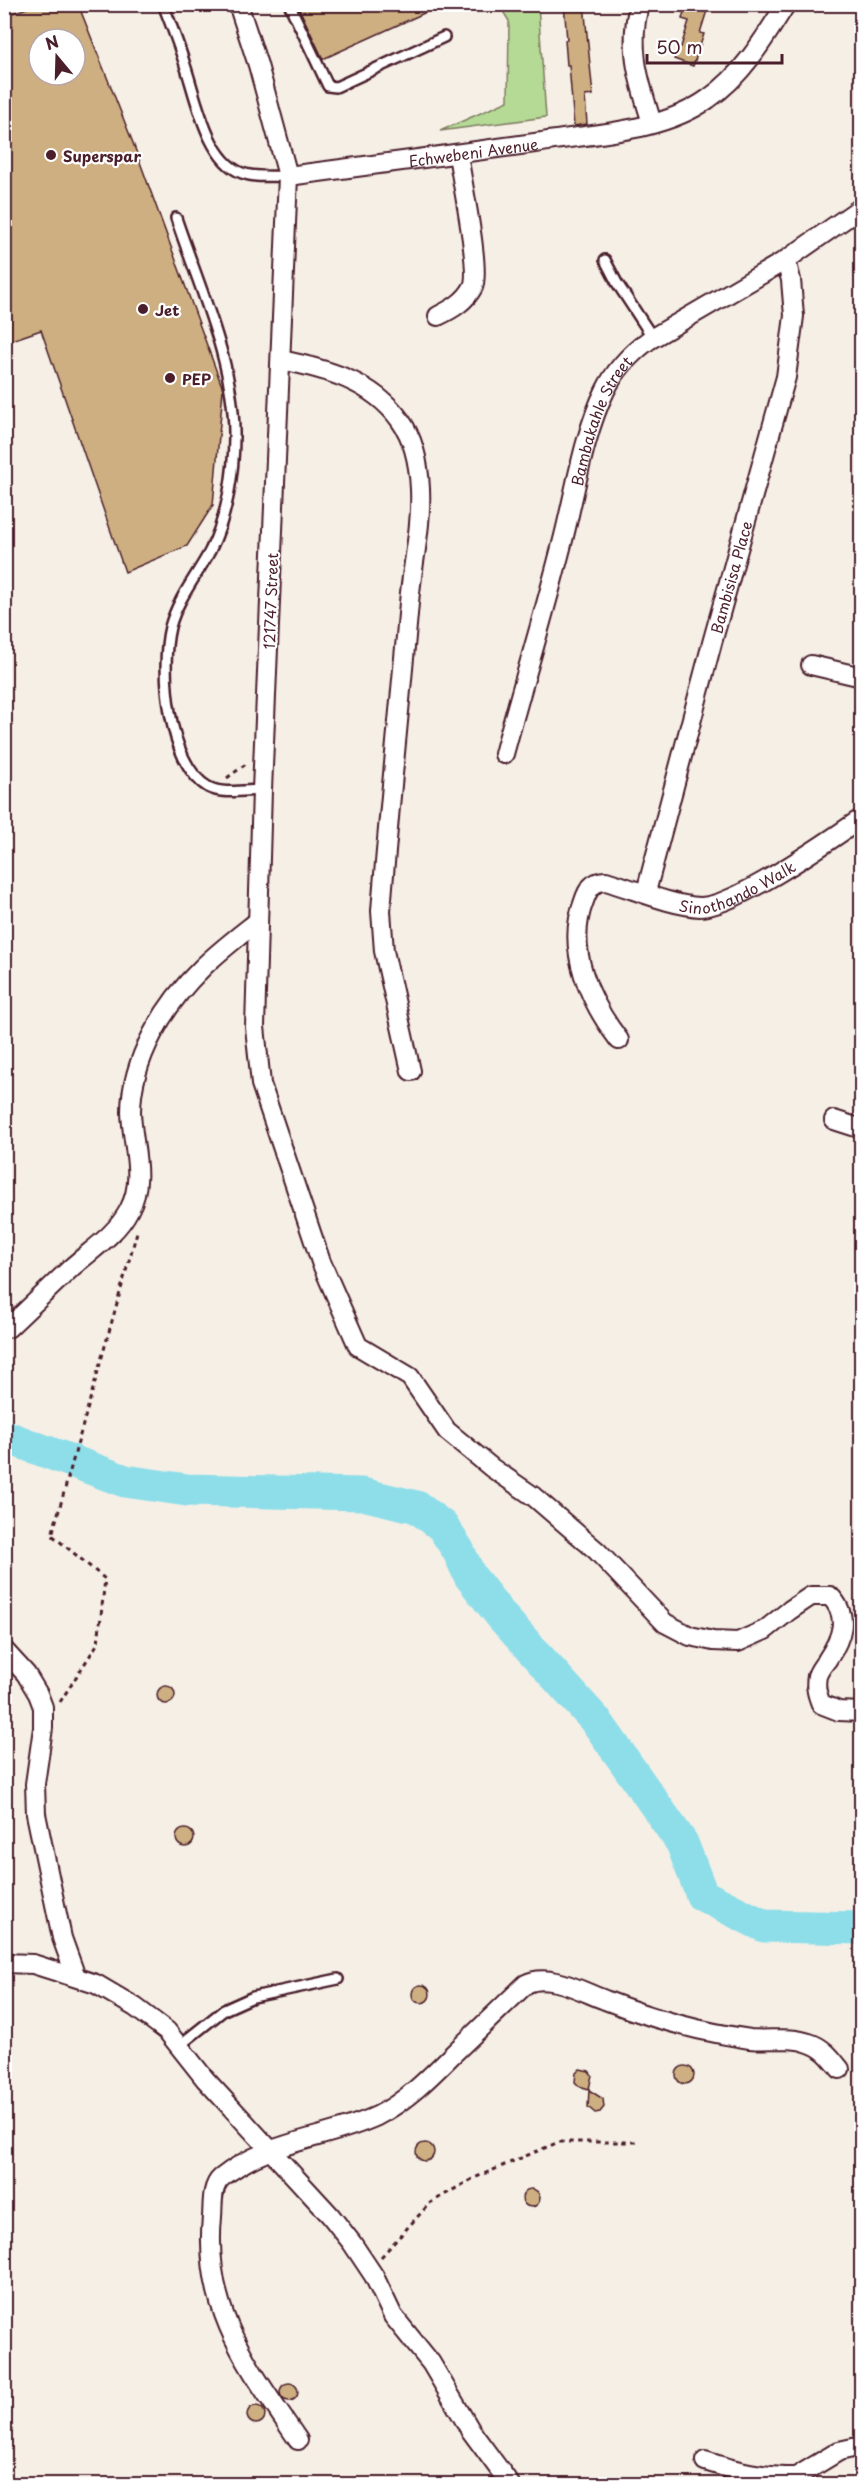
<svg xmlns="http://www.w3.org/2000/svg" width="866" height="2489" viewBox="0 0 866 2489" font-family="'Playpen Sans',sans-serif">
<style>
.green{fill:#b4da95;stroke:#7f7c60;stroke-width:1.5}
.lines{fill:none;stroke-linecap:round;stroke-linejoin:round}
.river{stroke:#8edee9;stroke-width:33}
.building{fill:#cdaf81;stroke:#4a1f2b;stroke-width:1.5;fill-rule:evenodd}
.service-casing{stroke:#4a1f2b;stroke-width:14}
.minor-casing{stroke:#4a1f2b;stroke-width:22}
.path{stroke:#4a1f2b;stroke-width:3;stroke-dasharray:4.5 4.5;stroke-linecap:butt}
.service{stroke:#fff;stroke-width:9}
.minor{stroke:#fff;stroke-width:18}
.poi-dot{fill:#4a1f2b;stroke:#fff;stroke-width:2}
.labels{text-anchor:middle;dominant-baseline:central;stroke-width:4.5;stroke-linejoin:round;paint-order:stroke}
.street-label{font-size:15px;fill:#4a1f2b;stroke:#fff}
.poi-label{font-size:15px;font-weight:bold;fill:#4a1f2b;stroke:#fff;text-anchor:start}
</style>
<rect width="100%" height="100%" fill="#f5efe6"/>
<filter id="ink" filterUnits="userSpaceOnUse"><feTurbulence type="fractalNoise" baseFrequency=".0167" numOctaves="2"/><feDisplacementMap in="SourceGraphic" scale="12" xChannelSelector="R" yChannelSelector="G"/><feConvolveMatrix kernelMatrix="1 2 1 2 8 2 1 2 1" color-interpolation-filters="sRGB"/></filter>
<g filter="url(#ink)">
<!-- green -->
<polygon class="green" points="499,5 538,5 546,117 440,131 508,101 509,21"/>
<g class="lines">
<!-- river -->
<polyline class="river" points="4,1436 125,1481 187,1490 362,1494 417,1507 442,1526 458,1550 470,1576 503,1618 597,1722 682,1843 702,1895 764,1926 862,1928"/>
</g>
<!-- building -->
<g class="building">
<path d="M38 4H78L133 143 223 389 213 505 187 546 125 572 41 330 9 341 4 327V16ZM39 39H75V75H39Z"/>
<polygon points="297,4 444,4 323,59"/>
<polygon points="564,4 584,4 593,95 585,96 587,124 574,126 569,65 567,65 565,40 567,40"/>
<polygon points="686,4 709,4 700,33 704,34 693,66 674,59 678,46 681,47 689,21 682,19"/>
<circle cx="166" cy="1695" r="9"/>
<circle cx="185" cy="1838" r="9"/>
<circle cx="421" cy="1994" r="9"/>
<circle cx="685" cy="2075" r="9"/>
<polygon points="580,2069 589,2071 592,2075 589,2089 579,2086 575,2082 576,2073"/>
<polygon points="589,2090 603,2099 604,2107 600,2112 595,2113 588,2107"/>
<circle cx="425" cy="2152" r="9"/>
<circle cx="531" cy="2198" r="9"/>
<circle cx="289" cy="2392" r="9"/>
<circle cx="256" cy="2415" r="9"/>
</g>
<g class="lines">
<defs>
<g id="service">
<path d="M163 4C171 25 179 45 185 65 196 97 207 160 242 173 255 178 274 176 288 176"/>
<polyline points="289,4 328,86 336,87 444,37"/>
<path d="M176 218C199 287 235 364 234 436 234 474 227 517 210 551 196 577 178 598 170 627 160 668 168 764 208 787 223 795 246 790 262 790"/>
<polyline points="605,260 617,283 653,338"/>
<polyline points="180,2045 224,2010 253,1997 338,1979"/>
</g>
<g id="minor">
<path id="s1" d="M238 4 258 65 288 176C373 165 457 154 542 142 596 133 662 132 708 99 742 76 765 38 786 4"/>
<path d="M639 4C628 50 639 81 652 123"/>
<path d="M288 176 262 790 255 1027 261 1084 321 1262 358 1346 410 1377 447 1431 492 1468 533 1496 597 1551 665 1623 690 1636 713 1641 738 1642 765 1630 790 1610 811 1596H830C850 1616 842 1638 827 1660 823 1665 819 1670 817 1676 815 1687 817 1694 821 1704L839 1711 862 1712"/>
<path d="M438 316C452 309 465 302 473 287 481 269 461 178 458 154"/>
<path d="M281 360C326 369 372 381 400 420 414 439 419 466 420 489 422 527 412 565 409 603 400 706 389 808 381 911L384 951 411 1071"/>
<polyline points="811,665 862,677"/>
<path id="s2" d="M504 754C523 683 545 612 563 540 575 493 584 433 605 391 615 370 630 354 649 340L786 260 862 207"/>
<path id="s3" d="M646 892 712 643 786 377 794 316 791 280 786 260"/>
<path id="s4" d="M619 1040C590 1002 565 949 584 901 588 889 593 881 606 881 633 889 673 906 700 907 735 907 830 840 862 818"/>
<polyline points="834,1120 862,1129"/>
<path d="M8 1328C29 1308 50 1288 71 1268 91 1250 116 1235 129 1210 146 1179 132 1145 131 1112 131 1059 165 1004 202 968 219 951 239 936 258 921"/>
<polyline points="4,1650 26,1674 38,1694 43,1707 43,1728 35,1784 36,1814 62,1938 76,1977"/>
<polyline points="4,1963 33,1964 96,1984 135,2007 167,2031 205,2079 330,2215 352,2243 374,2276 393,2316 431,2363 471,2431 510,2484"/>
<path d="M298 2440C249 2367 203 2311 212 2217 213 2205 211 2187 221 2178 268 2140 325 2140 377 2116 405 2102 429 2078 451 2056 476 2032 501 2008 526 1984 549 1972 583 1992 605 2000 650 2018 702 2032 750 2039 770 2041 790 2036 809 2043 823 2047 831 2058 840 2069"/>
<path d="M705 2461C739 2472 760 2477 796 2477"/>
<polyline points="786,2483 839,2451 862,2446"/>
</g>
</defs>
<!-- service casing -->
<use href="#service" class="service-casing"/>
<!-- minor casing -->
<use href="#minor" class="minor-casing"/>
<!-- path -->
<g class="path">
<polyline points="227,778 246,764"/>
<polyline points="60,1702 98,1643 105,1579 52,1535 137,1232"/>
<polyline points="381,2257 430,2203 474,2178 559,2142 638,2142"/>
</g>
<!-- service -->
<use href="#service" class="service"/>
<!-- minor -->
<use href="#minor" class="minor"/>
</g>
</g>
<!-- markers -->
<g class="poi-dot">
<circle cx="51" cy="155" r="6"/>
<circle cx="143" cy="309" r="6"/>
<circle cx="170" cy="378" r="6"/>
</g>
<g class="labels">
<!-- street labels -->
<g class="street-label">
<text stroke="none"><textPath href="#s1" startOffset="366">Echwebeni Avenue</textPath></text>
<text stroke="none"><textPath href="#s2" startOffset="348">Bambakahle Street</textPath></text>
<text stroke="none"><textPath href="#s3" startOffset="326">Bambisisa Place</textPath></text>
<text transform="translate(270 601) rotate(-88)">121747 Street</text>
<text stroke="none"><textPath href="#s4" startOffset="321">Sinothando Walk</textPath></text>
</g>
<!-- poi labels -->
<g class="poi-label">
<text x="63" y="155">Superspar</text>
<text x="155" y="309">Jet</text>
<text x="182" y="378">PEP</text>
</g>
</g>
<!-- margin -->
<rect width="866" height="2489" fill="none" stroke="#fff" stroke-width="24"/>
<rect x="12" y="12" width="842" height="2465" fill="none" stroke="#4a1f2b" stroke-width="2" filter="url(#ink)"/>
<!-- north arrow -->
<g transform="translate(57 57) rotate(341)"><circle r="28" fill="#ffffff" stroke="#b7a5aa" stroke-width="1.5"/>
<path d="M0-4.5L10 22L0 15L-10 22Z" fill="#4a1f2b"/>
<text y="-9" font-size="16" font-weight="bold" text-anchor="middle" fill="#4a1f2b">N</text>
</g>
<!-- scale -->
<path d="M647 54v9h135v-9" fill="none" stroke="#4a1f2b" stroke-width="3"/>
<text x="656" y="54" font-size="18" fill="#4a1f2b" stroke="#ffffff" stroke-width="4.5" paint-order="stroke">50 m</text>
</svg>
